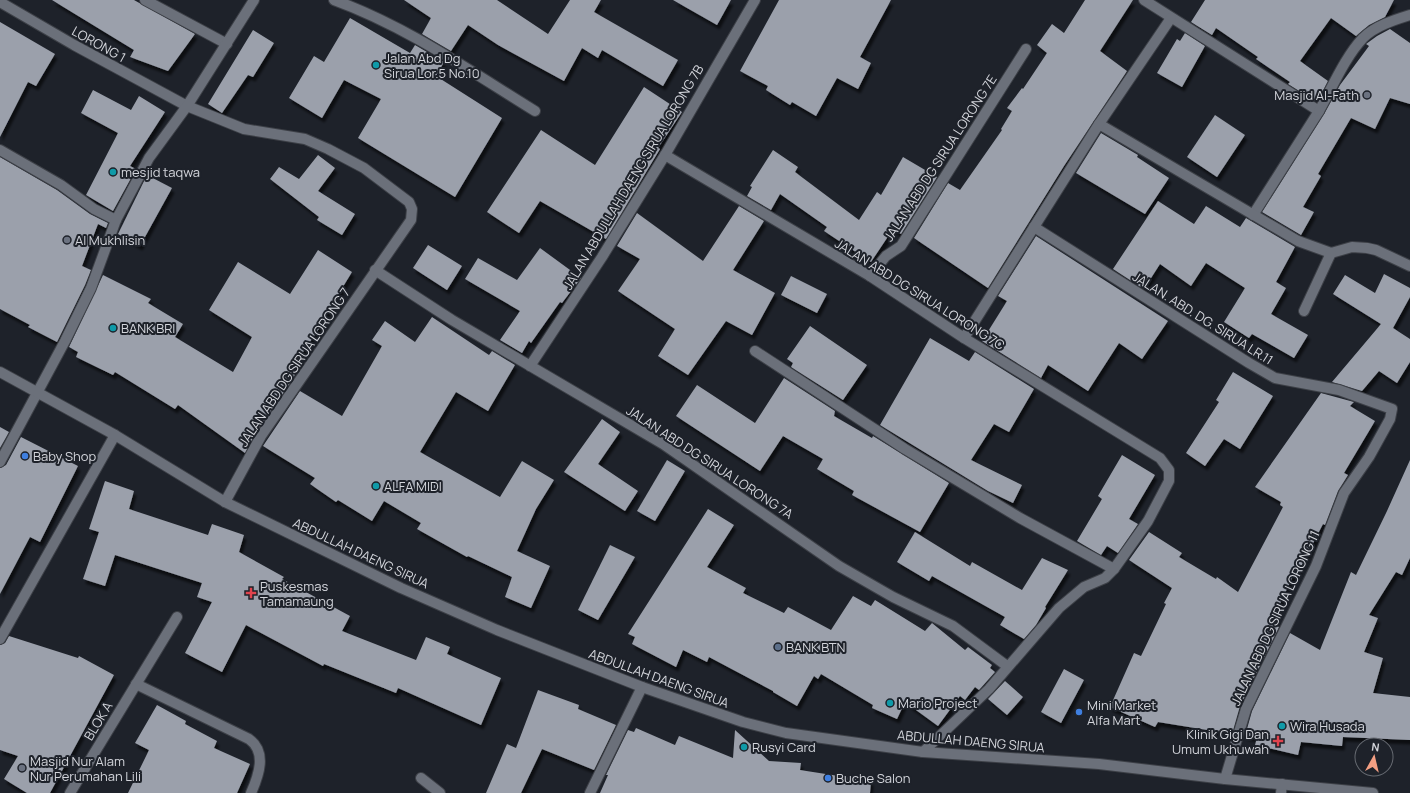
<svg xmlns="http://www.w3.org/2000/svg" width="1410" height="793" viewBox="0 0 1410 793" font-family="Manrope,sans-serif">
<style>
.building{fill:#9ba0ab;filter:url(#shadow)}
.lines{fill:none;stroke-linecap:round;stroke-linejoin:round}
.street-casing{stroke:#3d4047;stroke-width:12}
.secondary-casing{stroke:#3d4047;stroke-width:12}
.street{stroke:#6b707a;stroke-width:10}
.secondary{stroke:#6b707a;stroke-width:10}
.culture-dot{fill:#0f9aa8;stroke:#1e222a;stroke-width:1.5}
.worship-dot{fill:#6b7280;stroke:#1e222a;stroke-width:1.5}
.shop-dot{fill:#3f7fe0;stroke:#1e222a;stroke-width:1.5}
.health-dot{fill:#e0444e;stroke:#1e222a;stroke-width:1.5}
.service-dot{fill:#5c6f8a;stroke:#1e222a;stroke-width:1.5}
.labels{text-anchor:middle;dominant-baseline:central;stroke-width:4;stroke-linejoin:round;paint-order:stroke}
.street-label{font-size:13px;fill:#d3d5db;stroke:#1e222a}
.poi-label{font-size:13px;fill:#d3d5db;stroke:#1e222a;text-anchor:start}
</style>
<defs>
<filter id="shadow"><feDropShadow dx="2.5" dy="4.5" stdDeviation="1" flood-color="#0009"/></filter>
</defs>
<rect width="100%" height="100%" fill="#1e222a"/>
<!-- building -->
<g class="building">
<polygon points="52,0 134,0 195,34 168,71 130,57 134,50"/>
<polygon points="404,0 497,0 548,34 570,0 601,0 594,12 678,60 663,86 602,50 598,58 582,48 564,81 498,45 468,25 451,51 422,34 431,18"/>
<polygon points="673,0 731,0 717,25"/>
<polygon points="779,0 891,0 860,57 871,63 858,89 837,78 816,116 792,102 790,105 766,90 768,86 740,71"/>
<polygon points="1085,0 1133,0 1100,51 1127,71 1064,166 988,288 914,238 948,183 960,190 1002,130 1001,129 1012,111 1007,108 1022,88 1023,89 1047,53 1037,45 1052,24 1064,33"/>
<polygon points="1205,0 1394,0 1385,17 1369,25 1356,36 1331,18 1300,61 1328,81 1317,102 1288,84 1290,82 1256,59 1258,57 1216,28 1212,35 1191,22"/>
<polygon points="350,18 410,53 415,45 444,62 436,76 502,118 455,197 358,138 381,99 344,80 322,118 289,98 314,56 324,62"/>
<polygon points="0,22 55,54 36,86 28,82 0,137"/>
<polygon points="1390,29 1410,43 1410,104 1390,98 1375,129 1351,118 1318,174 1321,176 1303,207 1314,212 1301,235 1262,212 1324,114 1340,85 1369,46 1366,44 1377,36"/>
<polygon points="253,30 274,43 253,77 248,75 222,113 208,104"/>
<polygon points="1185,33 1205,46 1182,87 1157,73 1177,39 1180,41"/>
<polygon points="644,87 682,112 658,148 660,149 606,239 540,201 519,233 487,212 541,130 595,165"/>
<polygon points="93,90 131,110 139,96 165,112 130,166 136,169 113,211 86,195 118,133 81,113"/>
<polygon points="1215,115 1245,135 1217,177 1187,157"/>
<polygon points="1101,133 1138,155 1137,157 1169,178 1145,214 1076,173"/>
<polygon points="773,150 798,167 795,172 859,220 877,192 881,195 903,157 937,177 901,234 893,229 871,262 824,231 827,227 780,194 771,210 747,196 752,187 750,186"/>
<polygon points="318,155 335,168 318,191 355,214 342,235 317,220 319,217 270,179 279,167 299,179"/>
<polygon points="0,157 57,190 90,214 108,223 106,228 98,224 82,266 91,270 85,285 57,342 28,327 30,325 0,309"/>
<polygon points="147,175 172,188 140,246 118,234"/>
<polygon points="1158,201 1194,224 1206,206 1240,227 1246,218 1295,247 1276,282 1286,288 1271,314 1308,335 1294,358 1252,334 1249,338 1224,322 1245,288 1206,263 1191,286 1160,264 1144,289 1113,269"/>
<polygon points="739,206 764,221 733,270 775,293 752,335 726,321 688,375 658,356 675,329 618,291 640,259 617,246 637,213 703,261"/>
<polygon points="1036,236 1168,321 1142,359 1119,343 1088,391 1048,365 1041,378 982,341 1007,301 998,296"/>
<polygon points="428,245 462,266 447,290 413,268"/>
<polygon points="540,248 581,278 562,303 560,302 531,343 529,341 522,353 500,340 520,311 465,279 478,258 517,280"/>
<polygon points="318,250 352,272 325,316 327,317 290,371 295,374 293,379 256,432 245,453 178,405 175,409 115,372 113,375 76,357 78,352 69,347 103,275 151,299 148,303 183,324 175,337 233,372 252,337 209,310 238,262 290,294"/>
<polygon points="1384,274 1410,288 1410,297 1393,328 1410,339 1410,362 1397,383 1379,371 1362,391 1332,382 1381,324 1333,294 1345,275 1375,293"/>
<polygon points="791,276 827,294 817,313 781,295"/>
<polygon points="432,317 489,355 492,351 515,365 488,411 456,392 420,452 500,497 522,461 554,480 536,509 517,551 550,566 531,608 505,597 512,577 468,556 467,557 417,529 421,523 384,501 372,521 338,500 336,502 310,484 315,478 263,446 300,391 342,416 382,346 372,340 385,321 415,342"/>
<polygon points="810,326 867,365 843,400 791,367 793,363 787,359"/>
<polygon points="930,338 969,361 975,352 1034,389 1009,432 994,424 971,460 1022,485 1013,503 988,491 880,425"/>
<polygon points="1233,372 1273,396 1240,449 1224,439 1205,466 1186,453 1219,402 1216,400"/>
<polygon points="784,378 835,411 834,416 872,438 873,436 949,483 920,532 852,495 854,491 817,469 823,459 783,436 760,471 676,416 697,385 755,423"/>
<polygon points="1321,393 1354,402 1350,406 1375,421 1344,473 1348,475 1338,491 1325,525 1323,524 1295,578 1293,576 1271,623 1279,627 1240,706 1232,734 1158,722 1155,727 1110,707 1134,653 1141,656 1166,604 1164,603 1172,588 1129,560 1149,532 1182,553 1179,557 1216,579 1217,577 1238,592 1283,507 1280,505 1281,502 1255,487"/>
<polygon points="602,419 620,432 598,464 638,491 625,511 564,472"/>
<polygon points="0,427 9,432 0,448"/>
<polygon points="21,437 78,466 40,542 30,537 0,594 0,468 6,465"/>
<polygon points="1122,455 1155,475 1129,519 1138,524 1118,553 1107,546 1101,555 1077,541 1102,499 1098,496"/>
<polygon points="667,460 685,471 655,521 637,511"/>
<polygon points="1410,460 1410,558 1402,575 1396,572 1369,615 1378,618 1364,652 1383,658 1373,693 1410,697 1410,740 1343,737 1342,746 1301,742 1298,755 1255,745 1257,738 1245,736 1252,711 1290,633 1320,650 1351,572 1356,575 1387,511"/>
<polygon points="105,481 134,491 129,509 208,535 212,524 244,535 239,552 284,577 282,579 350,616 342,631 416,660 426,637 450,647 447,654 501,678 481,725 398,688 396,693 324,664 323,666 246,625 222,672 185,653 212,602 197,597 202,583 115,555 105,586 83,579 99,532 89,529"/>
<polygon points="708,509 734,525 707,567 746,588 743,593 784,613 788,607 831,630 853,596 871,606 875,600 925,631 932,623 965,650 968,647 992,665 990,668 995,672 979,690 975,687 965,700 960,696 938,726 905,702 897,719 872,708 873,705 821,674 818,679 814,676 797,706 773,692 773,691 709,657 707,662 683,650 676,667 632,644 635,637 628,634"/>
<polygon points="915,532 970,566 972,562 1022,590 1042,558 1068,570 1045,607 1046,608 1036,625 1024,639 1000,625 1005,617 932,576 929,581 897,562"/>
<polygon points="610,545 635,557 598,620 578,610"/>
<polygon points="9,636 78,658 79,656 114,675 50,793 27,793 4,779 18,756 0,750 0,645 5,643"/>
<polygon points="1064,669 1084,680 1061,723 1041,712"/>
<polygon points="1005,681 1023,697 1007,715 988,699"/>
<polygon points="538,690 579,705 578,709 616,725 594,770 542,749 521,793 486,793 507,744 516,748"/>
<polygon points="157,705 186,721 185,724 217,741 214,748 250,764 237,793 128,793 149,750 135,743"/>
<polygon points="636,728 675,745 679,736 733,758 735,730 769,761 801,763 800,770 871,781 870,793 600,793 608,775 606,775 628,730 634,732"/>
</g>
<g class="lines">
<defs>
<g id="street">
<polyline points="145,0 227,44"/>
<path d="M334 0C406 26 470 71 535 111"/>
<polyline points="1144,0 1319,111 1253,215"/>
<polyline points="0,2 74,45 187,106 244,129 305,139 328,149 364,168 409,202 412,209 411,220 261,436 225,502"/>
<path d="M1319 111C1332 88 1345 57 1363 38 1375 26 1394 20 1410 15"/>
<polyline points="1099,124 1298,241 1331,253 1352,247 1367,248 1376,250 1410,266"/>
<polyline points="0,150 61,185 94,209 116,220"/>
<polyline points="665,155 870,276 964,338 1160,458 1169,470 1169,481 1148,521 1114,569 1105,578 1084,587 1059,608 989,689 923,752"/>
<polyline points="1034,227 1249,363 1275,378 1339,390 1392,409 1390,419 1369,457 1344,493 1316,566 1246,709 1225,779"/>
<polyline points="375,270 452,320 663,444 839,566 893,597 953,626 1007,666"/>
<polyline points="870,276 886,256 901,246 1026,49"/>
<polyline points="1304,311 1331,253"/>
<polyline points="964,338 1099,124 1171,18"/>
<polyline points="755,351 905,449 1020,518 1114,569"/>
<polyline points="530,366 602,257 665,155 755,0"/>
<polyline points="0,462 65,341 91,288 116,220 149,158 187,106 254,0"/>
<polyline points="0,639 115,435"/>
<path d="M136 684 249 739C267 752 259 775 251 793"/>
<polyline points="421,778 440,793"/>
<polyline points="70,793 177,617"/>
<polyline points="590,793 642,687"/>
<polyline points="1281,793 1282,784"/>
</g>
<polyline id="secondary" points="0,372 115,435 225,502 401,588 497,630 642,687 743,722 786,733 923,752 1099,764 1225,779 1373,793"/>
</defs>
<!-- street casing -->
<use href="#street" class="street-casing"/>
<!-- secondary casing -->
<use href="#secondary" class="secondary-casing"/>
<!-- street -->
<use href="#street" class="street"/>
<!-- secondary -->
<use href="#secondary" class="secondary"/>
</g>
<!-- markers -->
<g class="culture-dot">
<circle cx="376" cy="65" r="4"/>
<circle cx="113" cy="172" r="4"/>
<circle cx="113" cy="328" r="4"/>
<circle cx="376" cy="486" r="4"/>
<circle cx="890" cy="703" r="4"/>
<circle cx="1282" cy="726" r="4"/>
<circle cx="744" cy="747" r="4"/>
</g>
<g class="worship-dot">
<circle cx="1367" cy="95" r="4"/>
<circle cx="67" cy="240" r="4"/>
<circle cx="22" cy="768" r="4"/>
</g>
<g class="shop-dot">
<circle cx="25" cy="456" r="4"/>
<circle cx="1079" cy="712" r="4"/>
<circle cx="828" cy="778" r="4"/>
</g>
<g class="health-dot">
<path d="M249 587h4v4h4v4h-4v4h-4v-4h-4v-4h4z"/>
<path d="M1276 735h4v4h4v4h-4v4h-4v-4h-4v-4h4z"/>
</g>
<circle class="service-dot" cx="778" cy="647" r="4"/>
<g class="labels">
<!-- street labels -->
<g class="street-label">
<text transform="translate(99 44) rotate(29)">LORONG 1</text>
<text transform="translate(940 158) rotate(-57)">JALAN ABD DG SIRUA LORONG 7E</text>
<text transform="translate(633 177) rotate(-59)">JALAN ABDULLAH DAENG SIRUA LORONG 7B</text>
<text transform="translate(920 294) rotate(32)">JALAN ABD DG SIRUA LORONG 7C</text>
<text transform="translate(1203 318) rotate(32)">JALAN. ABD. DG. SIRUA LR.11</text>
<text transform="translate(294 367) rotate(-56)">JALAN ABD DG SIRUA LORONG 7</text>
<text transform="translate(710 462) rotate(33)">JALAN ABD DG SIRUA LORONG 7A</text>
<text transform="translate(361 553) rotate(25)">ABDULLAH DAENG SIRUA</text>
<text transform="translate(1275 618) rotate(-65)">JALAN ABD DG SIRUA LORONG 11</text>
<text transform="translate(659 678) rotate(20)">ABDULLAH DAENG SIRUA</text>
<text transform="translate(98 721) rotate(-59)">BLOK A</text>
<text transform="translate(971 741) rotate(5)">ABDULLAH DAENG SIRUA</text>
</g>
<!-- poi labels -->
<g class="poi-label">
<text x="384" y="58">Jalan Abd Dg<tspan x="384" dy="15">Sirua Lor.5 No.10</tspan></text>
<text x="1359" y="95" text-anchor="end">Masjid Al-Fath</text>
<text x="121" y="172">mesjid taqwa</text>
<text x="75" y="240">Al Mukhlisin</text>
<text x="121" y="328">BANK BRI</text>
<text x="33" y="456">Baby Shop</text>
<text x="384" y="486">ALFA MIDI</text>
<text x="260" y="586">Puskesmas<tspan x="260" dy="15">Tamamaung</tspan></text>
<text x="786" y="647">BANK BTN</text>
<text x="898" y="703">Mario Project</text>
<text x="1087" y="705">Mini Market<tspan x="1087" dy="15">Alfa Mart</tspan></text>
<text x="1290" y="726">Wira Husada</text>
<text x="1269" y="734" text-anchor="end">Klinik Gigi Dan<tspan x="1269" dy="15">Umum Ukhuwah</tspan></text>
<text x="752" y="747">Rusyi Card</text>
<text x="30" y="761">Masjid Nur Alam<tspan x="30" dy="15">Nur Perumahan Lili</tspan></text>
<text x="836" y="778">Buche Salon</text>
</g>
</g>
<!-- north arrow -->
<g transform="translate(1374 757) rotate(8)"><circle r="19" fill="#1e222a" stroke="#666a71"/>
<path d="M0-3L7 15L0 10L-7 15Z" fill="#f39f83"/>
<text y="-6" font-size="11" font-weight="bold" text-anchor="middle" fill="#d3d5db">N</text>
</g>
</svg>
